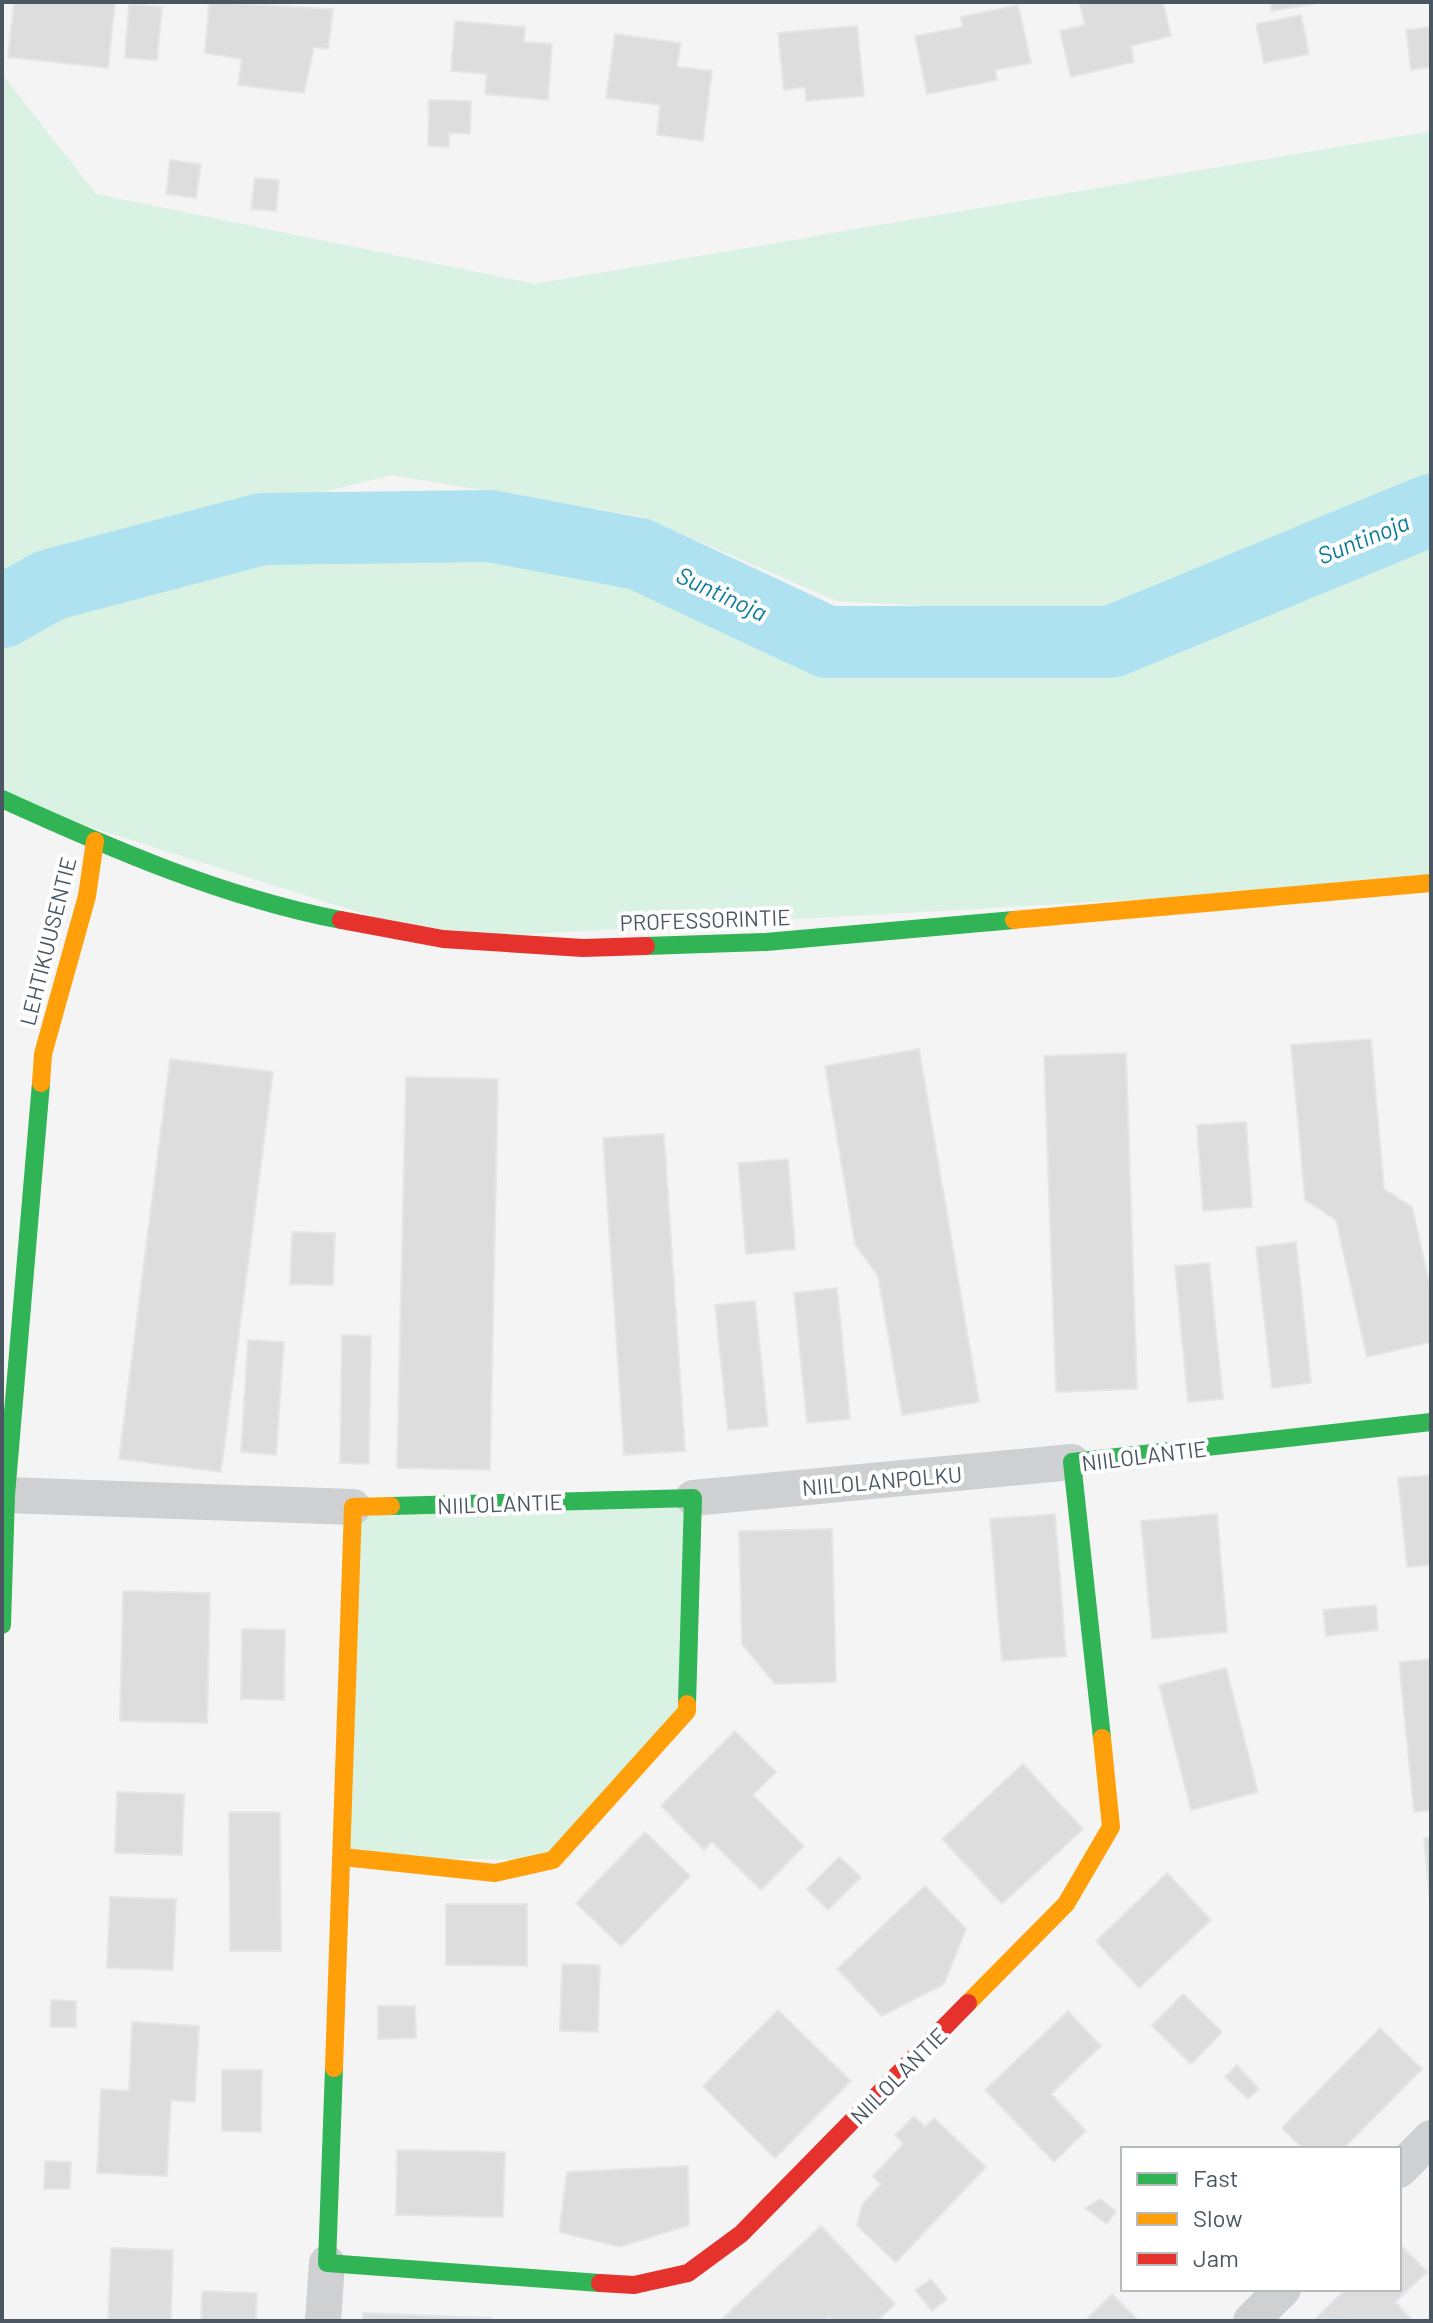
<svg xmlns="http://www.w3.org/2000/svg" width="1433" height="2323" viewBox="0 0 1433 2323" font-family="Barlow,sans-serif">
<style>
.green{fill:#d9f2e3}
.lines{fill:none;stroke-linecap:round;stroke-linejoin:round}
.river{stroke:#aee2f0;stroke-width:72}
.building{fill:#ddddde;stroke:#e5e6e7;stroke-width:2}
.street{stroke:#ced0d2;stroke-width:36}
.fast{stroke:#30b455;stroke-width:18}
.slow{stroke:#ff9f0a;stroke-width:18}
.jam{stroke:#e5322d;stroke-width:18}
.labels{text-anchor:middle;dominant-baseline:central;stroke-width:8;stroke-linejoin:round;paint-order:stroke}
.street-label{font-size:22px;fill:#4a5661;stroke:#fff}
.water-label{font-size:24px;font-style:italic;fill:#0c7c9b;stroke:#fff}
</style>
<rect width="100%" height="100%" fill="#f4f4f4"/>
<!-- green -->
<g class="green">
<polygon points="2,74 96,194 535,284 1431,131 1431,488 1100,616 837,601 640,516 392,475 71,554 2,593"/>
<polygon points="1431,510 1431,883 443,939 2,799 2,629 262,529 490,526 639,554 827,642 1111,642"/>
<polygon points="693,1498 687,1711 553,1860 343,1857 353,1507"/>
</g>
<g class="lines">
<!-- river -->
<polyline class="river" points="2,612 50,585 262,529 490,526 639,554 827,642 1111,642 1431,510"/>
</g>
<!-- building -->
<g class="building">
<polygon points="14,2 115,2 108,68 8,57"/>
<polygon points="209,2 333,9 328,49 314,47 304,93 238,85 242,59 205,53"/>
<polygon points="1079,2 1163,2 1171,36 1131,46 1134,62 1071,77 1060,31 1085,25"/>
<polygon points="1270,2 1324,2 1272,11"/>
<polygon points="129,4 162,7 157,60 125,58"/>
<polygon points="1018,5 1031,63 995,70 997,80 927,94 915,36 963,27 961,17"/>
<polygon points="1301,15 1309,54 1264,63 1256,24"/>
<polygon points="455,21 525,27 524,42 552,44 548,100 485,94 487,74 451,71"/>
<polygon points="857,26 864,96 806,101 805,87 784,90 778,33"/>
<polygon points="1431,27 1431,67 1411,70 1406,30"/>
<polygon points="615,34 681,43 677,67 712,71 703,141 657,135 660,105 606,98"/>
<polygon points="429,100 471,101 470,134 449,133 449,147 428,146"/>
<polygon points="170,160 201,164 196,198 166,194"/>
<polygon points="255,178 279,180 276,211 251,209"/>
<polygon points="1371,1039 1384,1189 1412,1207 1431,1290 1431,1342 1367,1357 1336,1220 1305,1200 1291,1045"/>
<polygon points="919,1049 979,1402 902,1415 878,1276 855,1244 825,1066"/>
<polygon points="1126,1053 1137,1389 1056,1392 1044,1056"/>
<polygon points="170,1059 273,1072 221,1472 119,1459"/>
<polygon points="406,1077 498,1079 490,1470 397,1468"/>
<polygon points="1246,1122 1252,1207 1203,1211 1197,1125"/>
<polygon points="664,1134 685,1451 624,1455 603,1138"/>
<polygon points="788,1159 795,1249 746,1254 738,1163"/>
<polygon points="292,1232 335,1233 333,1285 290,1284"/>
<polygon points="1296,1242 1311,1383 1272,1388 1256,1247"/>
<polygon points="1209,1263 1223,1399 1188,1402 1175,1266"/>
<polygon points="837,1288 850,1419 807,1423 794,1293"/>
<polygon points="755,1301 768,1426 728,1430 715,1305"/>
<polygon points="342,1335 371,1336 369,1464 340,1463"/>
<polygon points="248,1340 284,1342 276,1455 241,1452"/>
<polygon points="1431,1475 1431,1565 1407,1567 1398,1478"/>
<polygon points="1055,1514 1066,1656 1002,1661 990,1519"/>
<polygon points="1217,1514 1227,1632 1152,1639 1141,1521"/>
<polygon points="832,1529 836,1682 775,1684 742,1644 739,1531"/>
<polygon points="123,1591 210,1593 207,1723 120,1721"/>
<polygon points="1376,1605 1378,1630 1326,1636 1323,1610"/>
<polygon points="242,1629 285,1630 284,1700 241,1699"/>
<polygon points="1431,1659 1431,1810 1414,1812 1399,1662"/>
<polygon points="1226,1668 1258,1792 1191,1810 1159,1685"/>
<polygon points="735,1731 776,1772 753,1795 804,1846 761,1890 712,1842 704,1850 661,1806"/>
<polygon points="1023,1764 1083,1829 1002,1904 942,1839"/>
<polygon points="117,1792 184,1794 182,1855 115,1853"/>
<polygon points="229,1812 280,1812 281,1951 230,1951"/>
<polygon points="645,1832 690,1876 621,1946 576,1903"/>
<polygon points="1431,1837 1431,1913 1424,1838"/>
<polygon points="839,1857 861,1877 828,1910 807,1889"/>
<polygon points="1167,1873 1211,1920 1139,1988 1096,1941"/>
<polygon points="925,1886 966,1929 944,1984 882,2016 837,1969"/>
<polygon points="110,1897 176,1899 173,1970 107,1968"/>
<polygon points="446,1904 527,1904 527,1966 446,1965"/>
<polygon points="562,1964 600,1965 598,2032 560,2031"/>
<polygon points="1183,1994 1222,2032 1191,2064 1152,2026"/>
<polygon points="51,2000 76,2001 76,2027 50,2027"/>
<polygon points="378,2006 415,2006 416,2038 378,2039"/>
<polygon points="778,2010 851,2081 775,2158 703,2086"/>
<polygon points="1068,2011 1101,2046 1051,2094 1086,2131 1054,2162 985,2090"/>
<polygon points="132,2022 199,2026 195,2102 171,2100 167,2176 97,2173 101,2089 129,2091"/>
<polygon points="1380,2028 1422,2069 1343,2149 1303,2149 1282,2128"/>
<polygon points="1237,2065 1259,2089 1248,2099 1225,2077"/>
<polygon points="222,2070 262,2070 261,2132 222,2131"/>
<polygon points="914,2116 925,2127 934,2118 986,2167 896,2262 857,2226 862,2205 881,2184 873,2176 903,2144 895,2135"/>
<polygon points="397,2150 505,2152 503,2217 396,2215"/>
<polygon points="45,2161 71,2162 70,2189 44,2189"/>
<polygon points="688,2166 689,2225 620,2247 559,2232 567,2172"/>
<polygon points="1100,2199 1116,2211 1107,2224 1085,2208"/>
<polygon points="821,2226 895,2304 877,2321 833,2321 829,2317 825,2321 720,2321"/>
<polygon points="1399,2243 1427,2272 1395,2302 1413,2321 1315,2319 1346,2289 1399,2289"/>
<polygon points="111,2248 173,2250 171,2321 108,2321"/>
<polygon points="931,2279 947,2299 932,2311 915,2290"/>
<polygon points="202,2291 257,2293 256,2321 201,2321"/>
<polygon points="1112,2294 1139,2321 1085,2321"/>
<polygon points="363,2313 491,2318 491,2321 363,2321"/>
</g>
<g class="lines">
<!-- street -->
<g class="street">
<polyline points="6,1495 353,1507"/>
<polyline points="693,1498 1072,1462"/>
<polyline points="1399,2170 1431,2138"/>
<polyline points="323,2321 327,2263"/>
<polyline points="1251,2321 1283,2289"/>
</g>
<!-- fast -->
<g class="fast">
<path d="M2 799C112 849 222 897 341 920"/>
<polyline points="646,946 766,942 1014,920"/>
<polyline points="391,1506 693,1498 687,1704"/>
<polyline points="2,1625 6,1495 41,1083"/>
<polyline points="1102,1738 1072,1462 1431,1422"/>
<polyline points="334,2068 327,2263 600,2283"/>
</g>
<!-- slow -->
<g class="slow">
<polyline points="1014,920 1431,883"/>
<polyline points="41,1083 43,1054 87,896 95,841"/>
<polyline points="343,1857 495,1873 553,1860 687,1711 687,1704"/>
<polyline points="968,2003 1066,1904 1111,1827 1102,1738"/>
<polyline points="334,2068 353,1507 391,1506"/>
</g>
<!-- jam -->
<g class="jam">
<polyline points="341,920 443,939 583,948 646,946"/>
<polyline points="600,2283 634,2285 688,2273 741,2234 968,2003"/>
</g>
</g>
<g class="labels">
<!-- street labels -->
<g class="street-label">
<text transform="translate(705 919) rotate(-2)">PROFESSORINTIE</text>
<text transform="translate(47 941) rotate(-76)">LEHTIKUUSENTIE</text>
<text transform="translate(1144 1455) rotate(-7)">NIILOLANTIE</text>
<text transform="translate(882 1480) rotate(-5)">NIILOLANPOLKU</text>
<text transform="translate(500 1503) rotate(-2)">NIILOLANTIE</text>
<text transform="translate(898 2075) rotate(-45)">NIILOLANTIE</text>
</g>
<!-- water labels -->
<g class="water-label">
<text transform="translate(1363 538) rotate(-22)">Suntinoja</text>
<text transform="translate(722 593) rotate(25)">Suntinoja</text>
</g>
</g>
<!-- border -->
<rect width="1433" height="2323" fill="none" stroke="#4a5661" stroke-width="8"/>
<!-- legend -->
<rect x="1121" y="2147" width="280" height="144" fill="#ffffff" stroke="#b7bbc0" stroke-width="2"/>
<rect x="1137" y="2173" width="40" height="12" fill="#30b455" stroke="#b7bbc0" stroke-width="2"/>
<text x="1193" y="2187" font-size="24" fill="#4a5661">Fast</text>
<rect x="1137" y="2213" width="40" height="12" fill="#ff9f0a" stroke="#b7bbc0" stroke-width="2"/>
<text x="1193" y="2227" font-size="24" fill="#4a5661">Slow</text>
<rect x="1137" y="2253" width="40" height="12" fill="#e5322d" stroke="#b7bbc0" stroke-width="2"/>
<text x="1193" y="2267" font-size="24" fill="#4a5661">Jam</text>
</svg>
